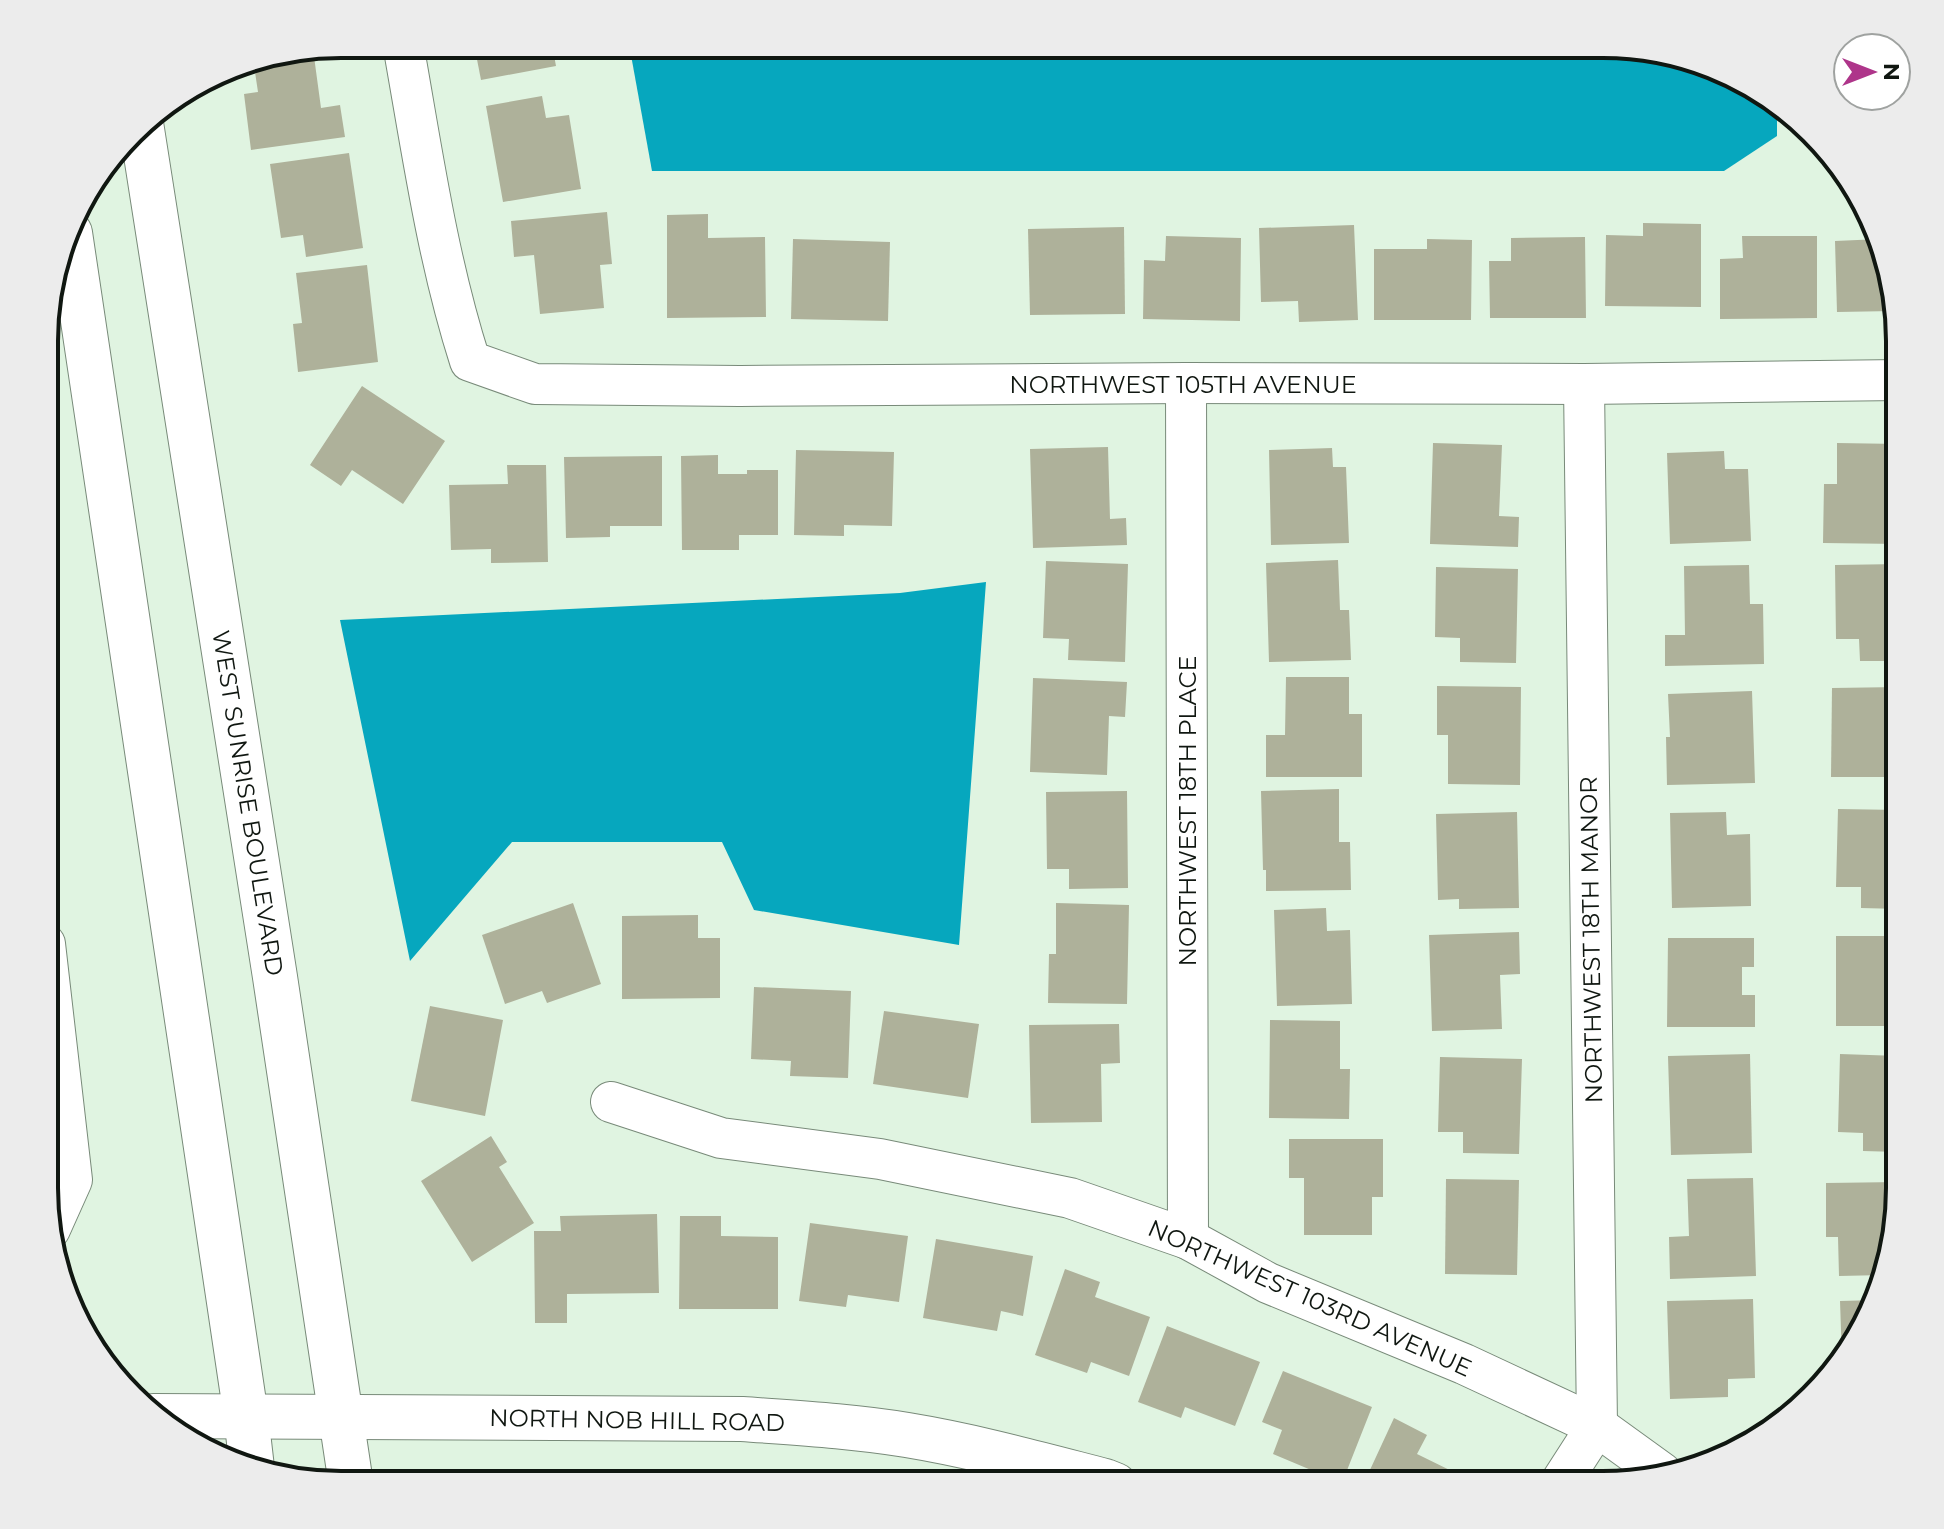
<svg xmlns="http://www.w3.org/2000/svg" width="1944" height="1529" viewBox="0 0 1944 1529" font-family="Montserrat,sans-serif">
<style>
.water{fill:#06a7be}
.building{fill:#aeb19a}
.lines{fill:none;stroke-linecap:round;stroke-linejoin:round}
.street-casing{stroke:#788a79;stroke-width:42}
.secondary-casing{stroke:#788a79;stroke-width:46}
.highway-casing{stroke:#788a79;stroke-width:46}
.street{stroke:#fff;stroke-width:40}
.secondary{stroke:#fff;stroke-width:44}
.highway{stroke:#fff;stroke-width:44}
.labels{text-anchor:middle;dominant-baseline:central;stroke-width:6;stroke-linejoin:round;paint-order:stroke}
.street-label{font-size:24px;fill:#101711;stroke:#fff}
.rim{fill:none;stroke:#101711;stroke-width:4}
</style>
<rect width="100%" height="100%" fill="#e0f4e1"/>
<!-- water -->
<g class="water">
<polygon points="629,44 1622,45 1716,66 1777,104 1777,136 1724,171 652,171"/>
<polygon points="986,582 959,945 754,910 722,842 512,842 410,961 340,620 900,593"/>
</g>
<!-- building -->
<g class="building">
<polygon points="474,44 552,44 556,66 481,80"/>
<polygon points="313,49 321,108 340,105 345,137 251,150 244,94 258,92 253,59"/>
<polygon points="542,96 546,118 569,115 581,189 503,202 486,106"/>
<polygon points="349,153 363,248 306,257 303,235 281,238 270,164"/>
<polygon points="607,212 612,264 600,265 604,308 540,314 534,255 514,257 511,221"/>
<polygon points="708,214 708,238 765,237 766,317 667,318 667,215"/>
<polygon points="1643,223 1701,224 1701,307 1605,306 1606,235 1643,236"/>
<polygon points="1354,225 1358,320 1299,322 1298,301 1261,302 1259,228"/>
<polygon points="1124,227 1125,314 1030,315 1028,229"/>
<polygon points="1166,236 1241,238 1240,321 1143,319 1144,260 1165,261"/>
<polygon points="1742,236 1817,236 1817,318 1720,319 1720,259 1743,258"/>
<polygon points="1585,237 1586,318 1490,318 1489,261 1511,261 1511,238"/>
<polygon points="793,239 890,242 888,321 791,319"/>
<polygon points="1427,239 1472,240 1471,320 1374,320 1374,249 1427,249"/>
<polygon points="1880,239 1894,311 1837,312 1835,241"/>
<polygon points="367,265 378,362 298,372 293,324 302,323 296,273"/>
<polygon points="362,386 445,441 403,504 352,470 341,486 310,465"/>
<polygon points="1433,443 1502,445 1499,516 1519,517 1518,547 1430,544"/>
<polygon points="1837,443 1900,444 1900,544 1823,543 1824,484 1837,484"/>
<polygon points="1108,447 1110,519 1126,518 1127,545 1033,548 1030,449"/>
<polygon points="1332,448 1333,467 1346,467 1349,543 1271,545 1269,450"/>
<polygon points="796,450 894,452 892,526 844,525 844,536 794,535"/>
<polygon points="1724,451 1725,469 1748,469 1751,541 1670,544 1667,453"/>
<polygon points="718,455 718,474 747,474 747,470 778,470 778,535 739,535 739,550 682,550 681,456"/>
<polygon points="662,456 662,526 610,526 610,537 566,538 564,457"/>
<polygon points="507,465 546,465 548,562 491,563 491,549 451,550 449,485 508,484"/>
<polygon points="1338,560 1340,610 1349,610 1351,660 1269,662 1266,563"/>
<polygon points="1046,561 1128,564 1125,662 1068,660 1069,639 1043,638"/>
<polygon points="1900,564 1900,661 1860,661 1859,639 1836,639 1835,565"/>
<polygon points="1749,565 1750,604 1763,604 1764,664 1665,666 1665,635 1685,635 1684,566"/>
<polygon points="1436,567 1518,569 1516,663 1460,662 1460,638 1435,637"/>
<polygon points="1286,677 1349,677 1349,714 1362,714 1362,777 1266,777 1266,735 1285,735"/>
<polygon points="1033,678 1127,682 1125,717 1109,716 1107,775 1030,772"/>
<polygon points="1437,686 1521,687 1520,785 1448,784 1448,735 1437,735"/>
<polygon points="1900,687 1900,777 1831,777 1832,688"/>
<polygon points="1752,691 1755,783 1667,785 1666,737 1670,737 1668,694"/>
<polygon points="1339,789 1339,842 1350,842 1351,890 1266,891 1266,870 1263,870 1261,791"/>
<polygon points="1127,791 1128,888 1069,889 1069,869 1047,869 1046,792"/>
<polygon points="1838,809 1900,810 1900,909 1861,908 1861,887 1836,887"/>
<polygon points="1517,812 1519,908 1459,909 1459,899 1438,900 1436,814"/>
<polygon points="1726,812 1727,835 1750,834 1751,906 1672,908 1670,813"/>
<polygon points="573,903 601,984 547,1003 542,991 505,1004 482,935"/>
<polygon points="1056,903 1129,905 1127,1004 1048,1003 1049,954 1056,954"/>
<polygon points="1326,908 1327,931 1350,930 1352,1004 1277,1006 1274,910"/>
<polygon points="698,915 698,938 720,938 720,998 622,999 622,916"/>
<polygon points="1519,932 1520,974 1500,975 1502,1029 1432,1031 1429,935"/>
<polygon points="1836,936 1900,936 1900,974 1893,974 1893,985 1899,985 1899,1026 1836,1026"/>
<polygon points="1668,938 1754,938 1754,967 1742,967 1742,995 1755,995 1755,1027 1667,1027"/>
<polygon points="754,987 851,991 848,1078 790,1076 791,1061 751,1059"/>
<polygon points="430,1006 503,1020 485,1116 411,1101"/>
<polygon points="884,1011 979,1024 968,1098 873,1084"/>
<polygon points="1270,1020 1340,1021 1340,1069 1350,1069 1349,1119 1269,1118"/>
<polygon points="1119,1024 1120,1063 1101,1064 1102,1122 1031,1123 1029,1025"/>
<polygon points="1750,1054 1752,1153 1671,1155 1668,1056"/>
<polygon points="1840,1054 1899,1056 1899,1152 1863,1151 1863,1133 1838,1132"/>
<polygon points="1440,1057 1522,1059 1519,1154 1463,1153 1463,1132 1438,1132"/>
<polygon points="491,1136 507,1162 499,1167 534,1223 472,1262 421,1181"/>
<polygon points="1289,1139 1383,1139 1383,1197 1372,1197 1372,1235 1304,1235 1304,1178 1289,1178"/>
<polygon points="1753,1178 1756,1276 1670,1279 1669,1237 1689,1236 1687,1179"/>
<polygon points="1446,1179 1519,1180 1517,1275 1445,1274"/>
<polygon points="1899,1182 1899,1208 1884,1275 1839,1276 1838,1237 1826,1237 1826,1183"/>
<polygon points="657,1214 659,1293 567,1294 567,1323 535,1323 534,1231 561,1231 560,1216"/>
<polygon points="680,1216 721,1216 721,1236 778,1237 778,1309 679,1309"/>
<polygon points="810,1223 908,1236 899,1302 848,1295 846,1307 799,1301"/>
<polygon points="936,1239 1033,1256 1023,1316 1001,1311 997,1331 923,1318"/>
<polygon points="1065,1269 1100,1282 1095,1297 1150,1317 1129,1376 1091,1362 1087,1373 1035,1355"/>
<polygon points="1753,1299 1755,1378 1728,1379 1728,1397 1670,1399 1667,1301"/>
<polygon points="1878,1300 1877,1302 1842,1359 1840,1301"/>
<polygon points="1167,1326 1260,1362 1235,1426 1185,1407 1181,1418 1138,1402"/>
<polygon points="1283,1371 1372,1407 1342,1483 1273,1454 1282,1430 1262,1422"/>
<polygon points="1394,1418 1427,1435 1417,1454 1472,1481 1470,1485 1363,1485"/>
</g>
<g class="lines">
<defs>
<g id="street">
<path d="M403 44C422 150 437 258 470 361L535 384 740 386 1186 383 1584 384 1900 380"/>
<polyline points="1186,383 1188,1239"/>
<polyline points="45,944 72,1180 50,1229"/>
<polyline points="611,1102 721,1138 880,1159 1070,1198 1188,1239 1268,1283 1464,1364 1597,1426 1662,1473"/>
<polyline points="1559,1485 1597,1426 1584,384"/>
</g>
<path id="secondary" d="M153 1416 742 1419C797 1423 853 1426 907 1435 974 1446 1039 1464 1105 1481L1115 1485"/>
<g id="highway">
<polyline points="141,123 275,977 351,1484"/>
<polyline points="70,233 246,1416 252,1468"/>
</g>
</defs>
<!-- street casing -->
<use href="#street" class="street-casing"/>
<!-- secondary casing -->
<use href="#secondary" class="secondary-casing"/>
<!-- highway casing -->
<use href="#highway" class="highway-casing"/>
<!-- street -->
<use href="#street" class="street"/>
<!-- secondary -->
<use href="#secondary" class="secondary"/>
<!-- highway -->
<use href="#highway" class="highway"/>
</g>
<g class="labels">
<!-- street labels -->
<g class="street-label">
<text x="1183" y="384">NORTHWEST 105TH AVENUE</text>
<text transform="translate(248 803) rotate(81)">WEST SUNRISE BOULEVARD</text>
<text transform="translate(1187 811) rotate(-90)">NORTHWEST 18TH PLACE</text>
<text transform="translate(1591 940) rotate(-91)">NORTHWEST 18TH MANOR</text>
<text transform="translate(1310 1298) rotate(24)">NORTHWEST 103RD AVENUE</text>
<text transform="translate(637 1420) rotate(1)">NORTH NOB HILL ROAD</text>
</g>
</g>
<!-- crop -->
<path d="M0 0H1944V1529H0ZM341 58H1603A283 283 0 0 1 1886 341V1188A283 283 0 0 1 1603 1471H341A283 283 0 0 1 58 1188V341A283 283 0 0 1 341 58Z" fill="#ececec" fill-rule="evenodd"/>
<path class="rim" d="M341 58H1603A283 283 0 0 1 1886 341V1188A283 283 0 0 1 1603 1471H341A283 283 0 0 1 58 1188V341A283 283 0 0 1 341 58Z"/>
<!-- north arrow -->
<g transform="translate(1872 72) rotate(90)"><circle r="38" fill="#ffffff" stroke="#9fa2a0" stroke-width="2"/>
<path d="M0-6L14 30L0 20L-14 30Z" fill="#ae358a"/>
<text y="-12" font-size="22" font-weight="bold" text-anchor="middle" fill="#101711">N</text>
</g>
</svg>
